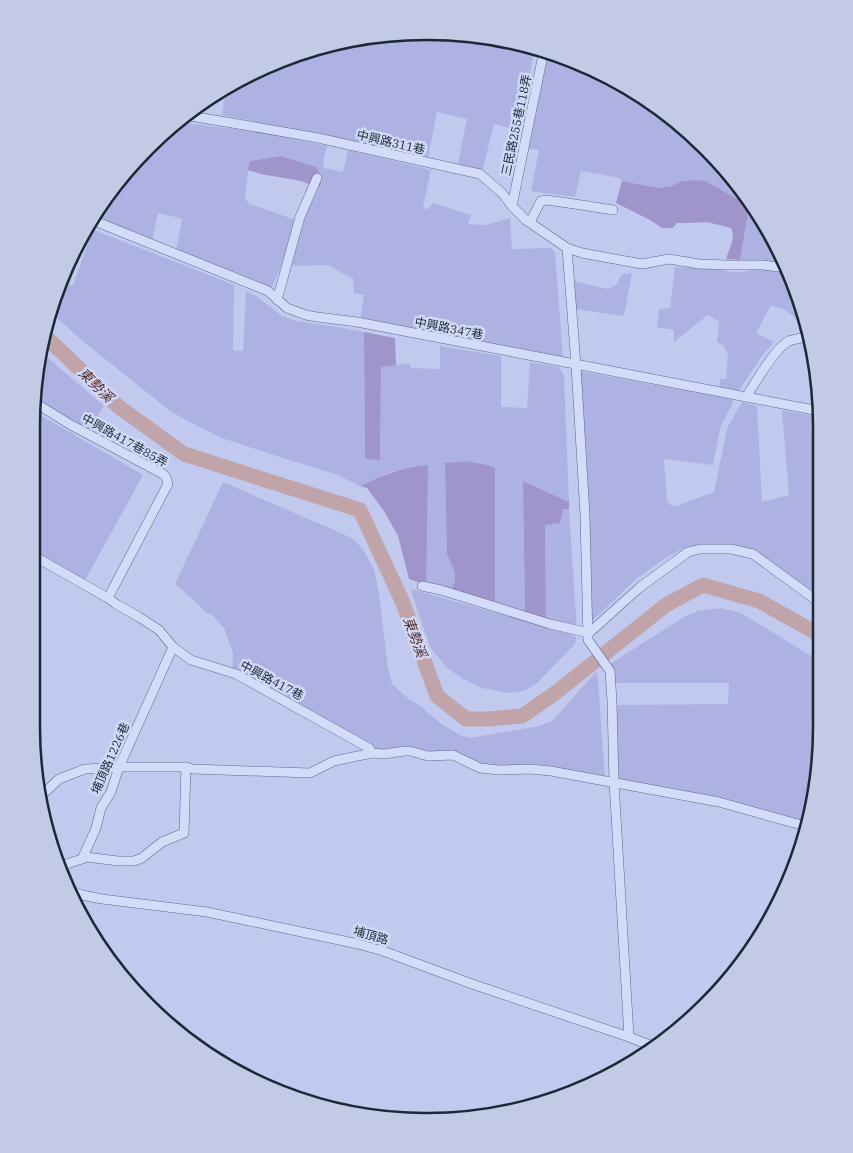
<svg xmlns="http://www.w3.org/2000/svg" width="853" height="1153" viewBox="0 0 853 1153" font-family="'IBM Plex Serif','Noto Sans TC',serif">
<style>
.farmland{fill:#aeb2e3;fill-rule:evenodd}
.green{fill:#a095cb}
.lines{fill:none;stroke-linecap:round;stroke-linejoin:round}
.river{stroke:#c0a4a9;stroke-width:15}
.minor-casing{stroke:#596a87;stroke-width:10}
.minor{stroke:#d4dbf8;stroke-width:9}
.labels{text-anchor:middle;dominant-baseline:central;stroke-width:5;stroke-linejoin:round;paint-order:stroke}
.street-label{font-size:12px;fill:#1d2837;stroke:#d0d8f5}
.water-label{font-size:14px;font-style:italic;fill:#562d2c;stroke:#d0d8f5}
.rim{fill:none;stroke:#1d2837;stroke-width:2.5}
</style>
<rect width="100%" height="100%" fill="#c1caee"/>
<!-- farmland -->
<g class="farmland">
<polygon points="401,32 478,35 535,48 518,130 494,124 481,176 457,168 467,119 437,112 428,158 341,139 222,115 226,88 252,72 324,45"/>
<polygon points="542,50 554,52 624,84 687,130 740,186 783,262 778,263 740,260 747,219 747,211 745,205 741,201 695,180 682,181 671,186 658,188 622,181 619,178 581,171 575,197 531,191 539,150 524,148"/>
<path d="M178 122 257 132 327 146 323 162 324 168 343 172 348 150 431 170 423 207 427 210 433 203 471 215 468 224 486 225 510 218 512 249 550 248 555 252 563 358 360 321 364 295 354 293 353 278 342 273 328 265 296 266 283 261 270 292 176 251 182 220 180 218 158 213 152 243 92 219 98 207ZM280 156 322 182 304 218 293 219 250 204 245 199 249 164 251 161Z"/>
<polygon points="94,230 234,285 233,350 243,351 246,292 256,296 282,316 296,321 338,327 364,332 365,459 380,459 381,367 409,363 411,368 440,369 440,346 501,356 501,407 527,408 530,362 559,367 564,375 569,502 523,481 525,614 495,604 488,465 465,461 445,463 447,554 455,573 455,581 452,588 454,591 426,585 415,466 388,473 360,486 335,474 286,459 222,438 201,428 170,411 85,343 50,312 63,283 73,286 92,231"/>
<polygon points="675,267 714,269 734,272 743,272 757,269 786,272 791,275 807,333 802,334 802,329 793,316 785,310 771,305 756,333 774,342 764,353 738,392 719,388 720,379 726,379 728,354 724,346 717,342 719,322 708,315 674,342 674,330 657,327 659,309 670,308"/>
<polygon points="632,273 624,316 568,308 568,280 608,289 616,285 622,274"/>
<polygon points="40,351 104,406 88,432 32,400"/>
<polygon points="573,370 732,399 733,402 720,428 713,465 664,459 667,501 672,506 677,506 714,492 726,434 728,426 742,402 757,406 762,502 789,495 782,410 819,417 820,601 750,552 713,546 689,546 667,557 636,579 588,625 585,625"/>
<polygon points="32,410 143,475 83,584 32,555"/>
<polygon points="223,482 352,538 363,549 374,570 379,593 388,668 392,684 410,700 421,706 428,713 443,725 460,735 470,738 539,726 552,721 596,672 598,679 605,779 484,766 460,755 369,749 232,673 233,653 224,628 212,615 205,612 199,605 175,584"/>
<polygon points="563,509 569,509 577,630 546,622 545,524 559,523"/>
<polygon points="411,589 572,634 576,637 575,644 536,684 524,691 508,693 482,688 463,679 446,667 430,647 414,600"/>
<polygon points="721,608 741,613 813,657 820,668 821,753 807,822 672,791 650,784 615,780 610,705 728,704 729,683 611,683 610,664 684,617 698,611"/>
</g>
<!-- green -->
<g class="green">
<path d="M280 156 316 167C321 176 323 179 319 188L301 181 261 174 248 170 249 164 251 161Z"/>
<path d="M695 180 705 181 741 201 745 205 747 211V219L740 260 726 259C729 248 736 239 731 228L707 222 688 223H677L673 228H662L650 220 616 203 622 181 658 188 671 186 682 181Z"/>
<polygon points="364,332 395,338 396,365 381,367 380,460 365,459"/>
<polygon points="465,461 488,465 495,468 495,604 454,591 452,588 455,581 455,573 447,554 445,463"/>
<path d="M428 465 426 585 409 579 398 536 384 511 367 488 360 486C383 475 403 467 428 465Z"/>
<polygon points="523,481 569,502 569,509 563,509 560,523 545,525 546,622 525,614"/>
</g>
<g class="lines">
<!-- river -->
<polyline class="river" points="43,334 119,407 184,454 360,510 403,603 437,696 466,719 489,719 522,716 554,694 666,605 703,585 759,601 820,635"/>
<defs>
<g id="minor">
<polyline points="184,115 238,124 318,138 480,174 502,193 512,206 526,220 567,248 582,253 642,264 669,259 699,264 727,265 762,265 787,268"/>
<polyline points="512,206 544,50"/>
<polyline points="92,220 268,291 287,308 306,315 317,317 357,322 819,411"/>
<polyline points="530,222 541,201 547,200 588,206 613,210"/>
<polyline points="567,248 576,365 585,515 588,640 610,671 612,701 614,782 629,1037"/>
<polyline points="277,300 300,217 317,178"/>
<path d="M746 397C755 384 775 347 789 341 794 339 802 338 808 337"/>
<polyline points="32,401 71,425 163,474 166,477 168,484 108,598"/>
<polyline points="32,555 108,598 116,604 139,617 159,630 173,647 191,660 236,674 369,748 372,753"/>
<polyline points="422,586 441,590 550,624 589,633 639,588 688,552 700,549 731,549 753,554 820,603"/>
<polyline points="40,797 59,779 85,769 125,767 186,767 193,769 310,773 334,761 372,753 384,754 405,751 410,751 428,756 453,755 480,768 499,770 530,769 551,771 719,802 794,823 806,826"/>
<polyline points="82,859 86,857 118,861 134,861 142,858 162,842 184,833 186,767"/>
<polyline points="60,866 82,859 96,828 101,808 111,792 119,767 173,647"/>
<polyline points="70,890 82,895 102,899 207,912 358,944 383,951 472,984 629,1037 655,1047"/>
</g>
</defs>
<!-- minor casing -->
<use href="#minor" class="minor-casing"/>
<!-- minor -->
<use href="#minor" class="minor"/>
</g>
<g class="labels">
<!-- street labels -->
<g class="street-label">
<text transform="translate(516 125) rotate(-78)">三民路255巷118弄</text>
<text transform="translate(391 142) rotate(13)">中興路311巷</text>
<text transform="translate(449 328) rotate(11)">中興路347巷</text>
<text transform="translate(125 440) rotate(29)">中興路417巷85弄</text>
<text transform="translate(272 680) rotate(28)">中興路417巷</text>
<text transform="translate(110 758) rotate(-66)">埔頂路1226巷</text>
<text transform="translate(371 935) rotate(16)">埔頂路</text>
</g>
<!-- water labels -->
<g class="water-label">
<text transform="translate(96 385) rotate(44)">東勢溪</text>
<text transform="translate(415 637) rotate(70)">東勢溪</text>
</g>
</g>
<!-- crop -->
<path d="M0 0H853V1153H0ZM426 40H427A386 386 0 0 1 813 426V727A386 386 0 0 1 427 1113H426A386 386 0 0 1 40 727V426A386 386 0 0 1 426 40Z" fill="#c2cae6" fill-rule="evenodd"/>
<path class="rim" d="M426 40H427A386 386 0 0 1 813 426V727A386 386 0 0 1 427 1113H426A386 386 0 0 1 40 727V426A386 386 0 0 1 426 40Z"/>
</svg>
